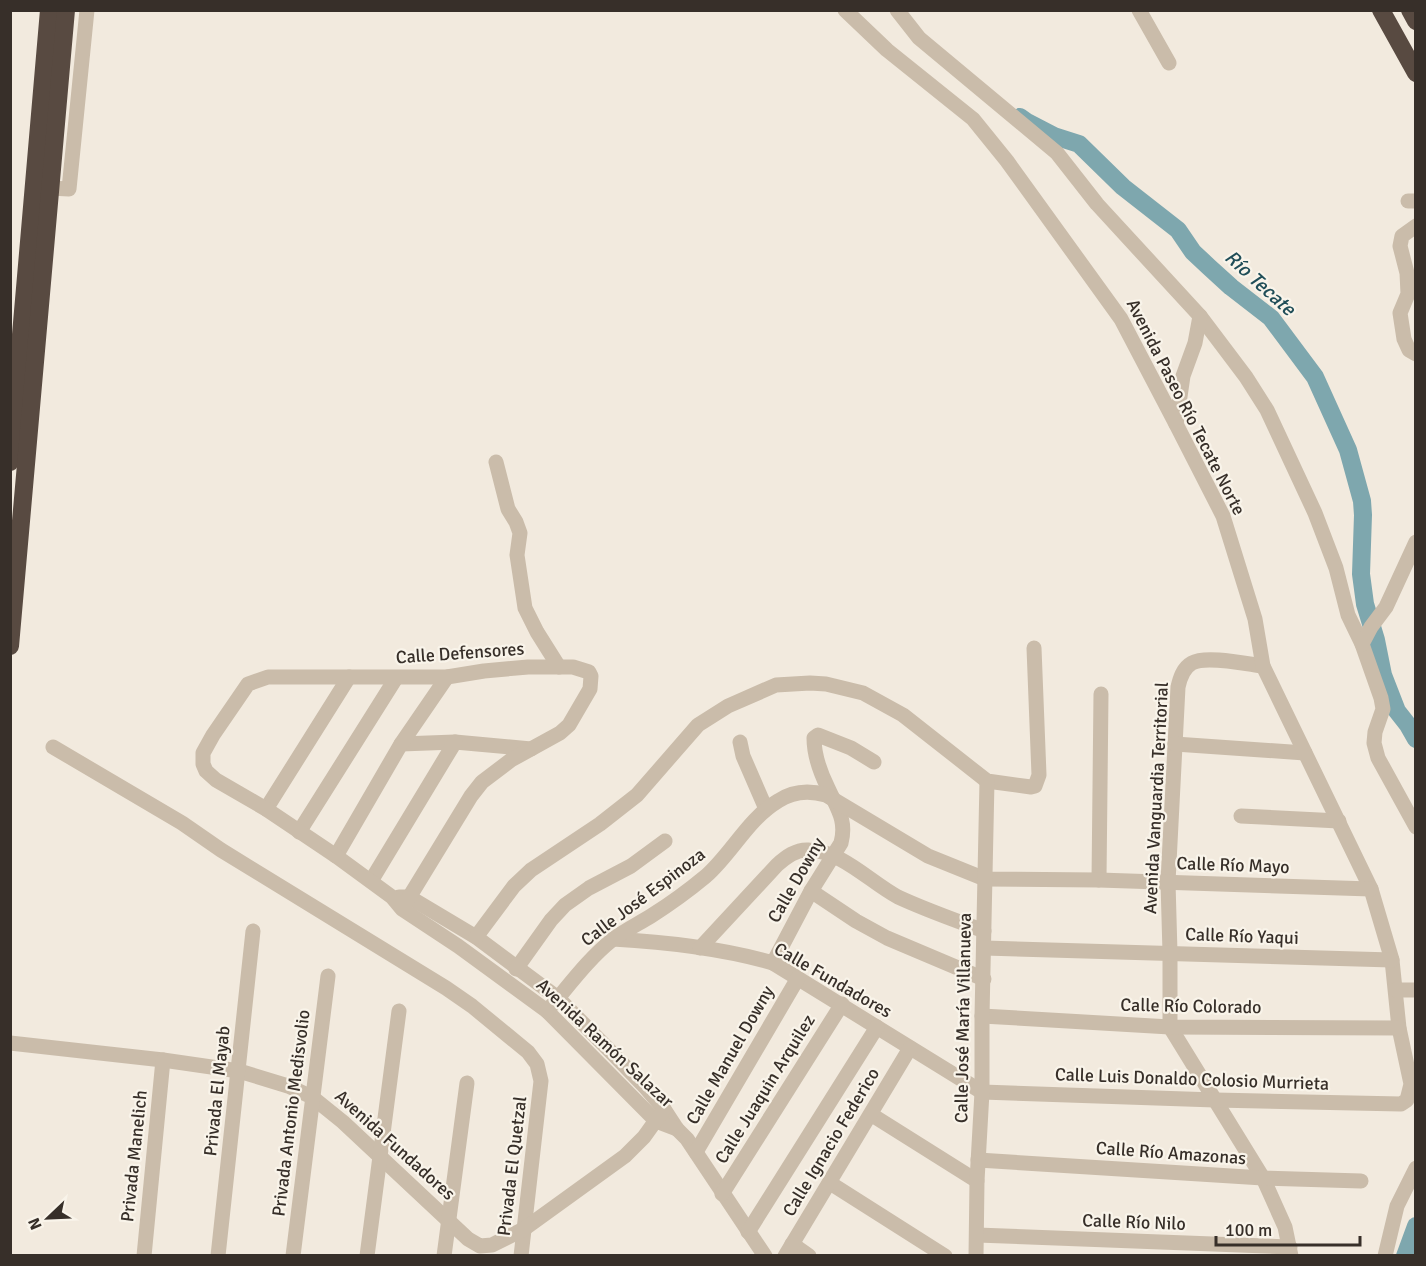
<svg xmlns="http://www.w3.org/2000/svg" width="1426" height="1266" viewBox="0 0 1426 1266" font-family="Signika,sans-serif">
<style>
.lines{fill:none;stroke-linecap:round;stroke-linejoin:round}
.river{stroke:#7ea7ae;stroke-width:18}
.minor{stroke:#cabcaa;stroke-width:15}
.highway{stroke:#584a41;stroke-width:18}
.labels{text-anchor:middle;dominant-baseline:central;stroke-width:4.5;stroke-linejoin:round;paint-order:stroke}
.street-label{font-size:18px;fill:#372f29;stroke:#f9f4ea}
.water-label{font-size:20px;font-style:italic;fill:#204e58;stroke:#f9f4ea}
</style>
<rect width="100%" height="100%" fill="#f2eade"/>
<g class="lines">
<!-- river -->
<g class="river">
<polyline points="1020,117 1027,122 1054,136 1079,144 1123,187 1178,230 1193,252 1209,267 1231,287 1271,318 1315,377 1348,450 1362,501 1363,515 1361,574 1365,604 1376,640 1383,675 1397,711 1408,725 1416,739"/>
<polyline points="1405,1256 1416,1226"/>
</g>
<!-- minor -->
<g class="minor">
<polyline points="897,10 919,38 1057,153 1097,204 1200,316 1246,377 1267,410 1315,513 1336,568 1348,615 1362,644 1381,698 1383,709 1375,732 1374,743 1378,758 1416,827"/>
<polyline points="1139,10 1169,63"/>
<polyline points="50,188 69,189 87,10"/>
<polyline points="1408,201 1416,201"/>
<polyline points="1416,226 1402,236 1400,246 1407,273 1408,294 1400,313 1404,339 1409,350 1416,354"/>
<polyline points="1176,424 1183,376 1195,343 1200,316"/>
<polyline points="496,462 508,509 516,522 520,533 517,555 525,608 537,632 559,667"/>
<polyline points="1362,644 1371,627 1386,607 1416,542"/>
<path d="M1263 666C1247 664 1206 655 1192 663 1183 668 1180 678 1178 687L1168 882 1170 953V1027L1263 1178 1285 1227 1291 1256"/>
<polyline points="740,742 743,756 766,809"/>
<polyline points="401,744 455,742 531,749"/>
<polyline points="1175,744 1305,753"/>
<polyline points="53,747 182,823 221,850 446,988 472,1006 528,1052 537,1064 541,1081 521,1256"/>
<polyline points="266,809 349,677"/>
<polyline points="1241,816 1339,821"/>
<polyline points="299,832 396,678"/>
<polyline points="336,856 401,744 447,677"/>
<polyline points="1099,880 1101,694"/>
<polyline points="371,881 455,742"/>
<polyline points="811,891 856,921 887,938 984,979"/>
<polyline points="399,897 409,897 476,937 558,998 617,1058 646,1088 664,1109 677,1129 687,1139 765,1256"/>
<polyline points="402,909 471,796 482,782 511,760 560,733 569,725 590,689 591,676 589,672 573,667 528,667 484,671 447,677 268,677 248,684 213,735 203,753 203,764 206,771 216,780 266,809 336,856 392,897 402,909 458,946 547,1011 656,1121 677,1129"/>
<polyline points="476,937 514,886 531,870 600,824 637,795 698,725 728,706 776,685 810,683 826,684 863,693 903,715 987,781 1031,787 1035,786 1039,775 1034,648"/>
<path d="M613 939C667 942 721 948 773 963L982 1092 1215 1100 1401 1104 1407 1100 1411 1084 1399 1028 1392 960 1371 889 1263 666 1255 619 1223 516 1176 424 1121 319 1007 161 973 119 887 50 845 10"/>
<path d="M700 948 777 865C786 857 796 849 809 850 842 851 870 882 898 897 926 910 955 920 984 931"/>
<polyline points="984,948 1392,960"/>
<path d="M773 963 811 891 841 843C847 820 837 808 828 788 821 774 814 754 814 738L818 735 851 748 874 762"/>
<polyline points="516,969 551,920 565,905 589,888 631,866 665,841"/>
<polyline points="1396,990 1416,990"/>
<path d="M547 1011C568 987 587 960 612 940 624 931 638 924 651 916 670 904 688 891 706 876 732 853 748 819 778 801 793 791 809 790 826 795L928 856 985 879 1099 880 1371 889"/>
<polyline points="982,1016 1170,1027 1399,1028"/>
<polyline points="10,1043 163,1060 239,1071 288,1086 312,1097 343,1122 468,1239 480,1246 492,1245 524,1229 625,1156 644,1137 664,1109"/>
<polyline points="872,1115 977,1181"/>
<polyline points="696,1152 798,978"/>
<polyline points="978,1160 1263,1178 1361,1181"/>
<polyline points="830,1183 945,1256"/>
<polyline points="722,1194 842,1004"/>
<polyline points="748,1232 877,1027"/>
<polyline points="977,1235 1290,1247"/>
<polyline points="792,1244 809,1256"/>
<polyline points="144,1256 163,1060"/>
<polyline points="218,1256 253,931"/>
<polyline points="293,1256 328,976"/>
<polyline points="367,1256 399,1011"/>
<polyline points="444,1256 467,1083"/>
<polyline points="785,1256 910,1048"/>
<polyline points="976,1256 977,1181 982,1092 982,1016 987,781"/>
<polyline points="1385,1256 1397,1206 1416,1168"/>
</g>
<!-- highway -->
<g class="highway">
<polyline points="1381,10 1416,73"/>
<polyline points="1410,10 1416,21"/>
<polyline points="10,462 49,10"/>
<polyline points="10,646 66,10"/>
</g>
</g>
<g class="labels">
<!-- street labels -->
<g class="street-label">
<text transform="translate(1186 407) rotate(63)">Avenida Paseo Río Tecate Norte</text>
<text transform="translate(460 653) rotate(-4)">Calle Defensores</text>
<text transform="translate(1156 798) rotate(-87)">Avenida Vanguardia Territorial</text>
<text transform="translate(1233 865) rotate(2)">Calle Río Mayo</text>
<text transform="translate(796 880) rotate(-60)">Calle Downy</text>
<text transform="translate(643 897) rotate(-37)">Calle José Espinoza</text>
<text transform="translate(1242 936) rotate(2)">Calle Río Yaqui</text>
<text transform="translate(833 980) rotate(30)">Calle Fundadores</text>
<text transform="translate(1191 1006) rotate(1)">Calle Río Colorado</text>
<text transform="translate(963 1018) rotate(-89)">Calle José María Villanueva</text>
<text transform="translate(605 1043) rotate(43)">Avenida Ramón Salazar</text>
<text transform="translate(730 1055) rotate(-60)">Calle Manuel Downy</text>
<text transform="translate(1192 1079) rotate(2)">Calle Luis Donaldo Colosio Murrieta</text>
<text transform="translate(765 1089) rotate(-58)">Calle Juaquin Arquilez</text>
<text transform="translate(217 1091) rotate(-84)">Privada El Mayab</text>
<text transform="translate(291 1113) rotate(-83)">Privada Antonio Medisvolio</text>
<text transform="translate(831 1142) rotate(-59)">Calle Ignacio Federico</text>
<text transform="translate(395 1145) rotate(42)">Avenida Fundadores</text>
<text transform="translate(1171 1153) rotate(4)">Calle Río Amazonas</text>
<text transform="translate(134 1156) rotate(-84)">Privada Manelich</text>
<text transform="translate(512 1166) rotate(-83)">Privada El Quetzal</text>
<text transform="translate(1134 1222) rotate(2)">Calle Río Nilo</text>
</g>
<!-- water labels -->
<g class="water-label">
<text transform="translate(1260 283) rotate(42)">Río Tecate</text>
</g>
</g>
<!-- border -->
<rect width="1426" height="1266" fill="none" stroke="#372f29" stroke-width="24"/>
<!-- north arrow -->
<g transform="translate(48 1218) rotate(247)" stroke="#f9f4ea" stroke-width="4.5" paint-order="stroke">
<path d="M0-4.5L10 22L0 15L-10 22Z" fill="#372f29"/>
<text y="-9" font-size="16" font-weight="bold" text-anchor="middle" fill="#372f29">N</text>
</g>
<!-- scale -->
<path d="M1216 1236v9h144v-9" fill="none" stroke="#372f29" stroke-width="3"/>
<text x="1225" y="1236" font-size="18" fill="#372f29" stroke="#f9f4ea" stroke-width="4.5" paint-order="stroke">100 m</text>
</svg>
